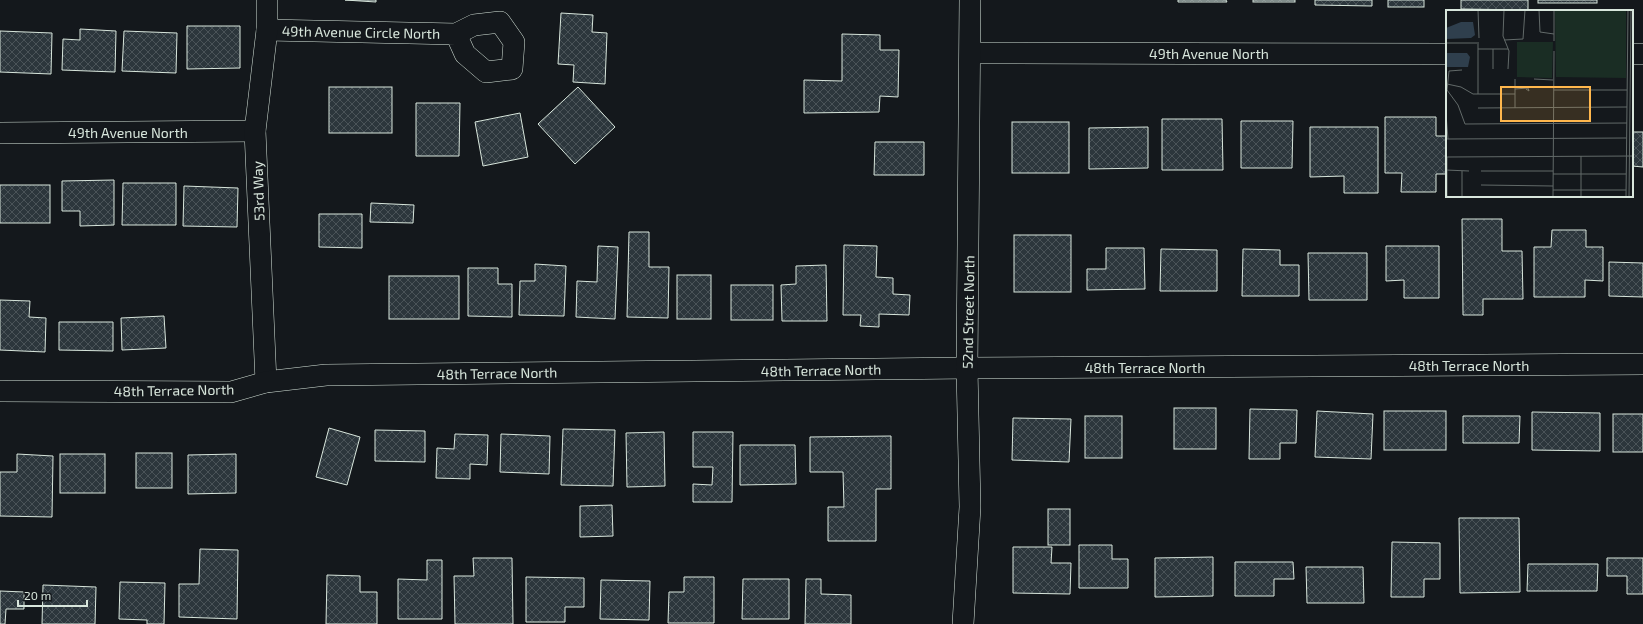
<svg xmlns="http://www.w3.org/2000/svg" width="1643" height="624" viewBox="0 0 1643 624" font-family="'Exo 2',sans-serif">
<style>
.building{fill:url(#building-cross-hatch);stroke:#d8e6dc}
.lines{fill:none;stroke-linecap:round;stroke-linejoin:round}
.street-casing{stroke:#d8e6dc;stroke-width:22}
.street{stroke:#14181c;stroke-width:21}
.labels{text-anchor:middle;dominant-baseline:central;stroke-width:3;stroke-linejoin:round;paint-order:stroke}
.street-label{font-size:14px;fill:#d8e6dc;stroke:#14181c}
.inset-road{fill:none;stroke:#626a69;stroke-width:1}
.view{fill:#ffb74d;fill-opacity:0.15;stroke:#ffb74d;stroke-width:2}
.inset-edge{fill:none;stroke:#d8e6dc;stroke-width:2}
</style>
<defs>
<pattern id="building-cross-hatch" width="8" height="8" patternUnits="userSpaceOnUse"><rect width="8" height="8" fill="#2c363c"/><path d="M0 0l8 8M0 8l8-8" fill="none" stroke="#4a5358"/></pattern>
</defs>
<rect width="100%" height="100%" fill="#14181c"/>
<!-- building -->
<g class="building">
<polygon points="345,0 376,0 376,2"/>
<polygon points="1178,0 1226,0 1227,2 1178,2"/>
<rect x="1253" y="0" width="42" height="2"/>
<polygon points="1315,0 1372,0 1372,6 1315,5"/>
<rect x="1388" y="0" width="36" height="7"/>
<polygon points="1461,0 1528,0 1528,10 1461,9"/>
<rect x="1538" y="0" width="59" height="3"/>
<polygon points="561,13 593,15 592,32 607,33 605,84 573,82 574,65 558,64"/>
<polygon points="187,26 240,26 240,68 187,69"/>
<polygon points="80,29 116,31 115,72 62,70 63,39 80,40"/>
<polygon points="0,31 52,33 51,74 0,72"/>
<polygon points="124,31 177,33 176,73 122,71"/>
<polygon points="842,34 880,35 880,50 899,50 898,97 880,96 879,112 804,113 804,80 842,81"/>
<rect x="329" y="87" width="63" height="46"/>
<polygon points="578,87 615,127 575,164 538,124"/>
<polygon points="416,103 460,103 459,156 416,156"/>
<polygon points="520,113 528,157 483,166 475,122"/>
<polygon points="1385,117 1436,117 1436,136 1447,136 1447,174 1436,174 1436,192 1401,192 1402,173 1385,173"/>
<polygon points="1162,119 1222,119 1223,170 1162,170"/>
<polygon points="1241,121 1293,121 1292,168 1241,168"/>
<rect x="1012" y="122" width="57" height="51"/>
<polygon points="1148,127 1148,168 1089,169 1089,128"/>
<polygon points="1310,127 1378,127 1378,193 1344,193 1344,176 1310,177"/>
<polygon points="1632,132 1643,132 1643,167 1632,166"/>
<polygon points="875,142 924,142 924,175 874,175"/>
<polygon points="114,180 114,225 80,226 80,211 62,211 62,181"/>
<polygon points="123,183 176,183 176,225 122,225"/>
<rect x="0" y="185" width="50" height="38"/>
<polygon points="184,186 238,188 237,227 183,226"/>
<polygon points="371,203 414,205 413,223 370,222"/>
<polygon points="319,214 362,214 362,248 319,247"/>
<polygon points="1462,219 1502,219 1502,251 1522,251 1523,299 1483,299 1483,315 1463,315"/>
<polygon points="1552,230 1586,230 1586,247 1603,247 1603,281 1585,280 1585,297 1534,297 1534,247 1551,247"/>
<polygon points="629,232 649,232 649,267 669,267 668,318 627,317"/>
<rect x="1014" y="235" width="57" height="57"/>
<polygon points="844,245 877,246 876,277 893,278 893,294 910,295 909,315 879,314 879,327 860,326 861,315 843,315"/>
<polygon points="598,246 618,247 615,319 576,317 577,281 597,282"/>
<polygon points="1386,246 1439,246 1439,298 1404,298 1404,280 1386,281"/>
<polygon points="1106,248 1144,248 1145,289 1087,290 1087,269 1106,269"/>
<polygon points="1161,249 1217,250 1217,291 1160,291"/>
<polygon points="1243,249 1280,250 1280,265 1299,265 1299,296 1242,296"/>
<polygon points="1308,253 1367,253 1367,300 1309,300"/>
<polygon points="1609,262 1643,263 1643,297 1609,296"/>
<polygon points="535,264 566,266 564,316 519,315 520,281 535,281"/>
<polygon points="826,265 827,321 782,321 781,285 796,284 796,266"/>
<polygon points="468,268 498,268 498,284 512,284 512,317 468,316"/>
<rect x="677" y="275" width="34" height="44"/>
<rect x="389" y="276" width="70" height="43"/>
<rect x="731" y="285" width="42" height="35"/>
<polygon points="0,300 30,301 29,317 46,318 45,352 0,350"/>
<polygon points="164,316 166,348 122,350 121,318"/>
<polygon points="59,322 113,322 113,351 59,350"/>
<rect x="1174" y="408" width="42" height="41"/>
<polygon points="1250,409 1297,410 1296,443 1280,443 1280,459 1249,459"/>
<polygon points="1317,411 1373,414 1371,459 1315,457"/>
<rect x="1384" y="411" width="62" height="39"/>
<polygon points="1532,412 1600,413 1600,451 1532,450"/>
<rect x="1613" y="414" width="30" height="38"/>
<rect x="1085" y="416" width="37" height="42"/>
<polygon points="1463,416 1520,416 1519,443 1463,443"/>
<polygon points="1013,418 1071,419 1069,462 1012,460"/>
<polygon points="329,428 360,437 347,485 316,477"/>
<polygon points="563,429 615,430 613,486 561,485"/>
<polygon points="375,430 425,431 425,462 375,461"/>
<polygon points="664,432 665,486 627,487 626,433"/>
<polygon points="693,432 733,432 732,502 693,502 693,484 712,485 713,467 693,467"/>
<polygon points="455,434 488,435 487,465 470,464 470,479 436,478 437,448 454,449"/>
<polygon points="501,434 550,436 549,474 500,472"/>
<polygon points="891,436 891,489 876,489 876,541 828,541 828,507 844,507 843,472 810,472 810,437"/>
<polygon points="740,445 795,445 796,484 740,485"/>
<rect x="136" y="453" width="36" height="35"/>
<polygon points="17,454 53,456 52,517 0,516 0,472 17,472"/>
<rect x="60" y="454" width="45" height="39"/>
<polygon points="236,454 236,493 188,494 188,455"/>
<polygon points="612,505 613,536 580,537 580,506"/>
<rect x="1048" y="509" width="22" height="36"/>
<polygon points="1459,518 1519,518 1520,592 1460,593"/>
<polygon points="1392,542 1440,543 1440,579 1424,579 1424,597 1391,597"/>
<polygon points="1079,545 1112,545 1112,559 1128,559 1128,588 1079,588"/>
<polygon points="1013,547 1052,547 1051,563 1071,563 1070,594 1013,593"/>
<polygon points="200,549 238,550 237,619 179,617 179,584 199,584"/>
<polygon points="1213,557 1213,596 1155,597 1155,558"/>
<polygon points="473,558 512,558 513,624 455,624 454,576 474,576"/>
<polygon points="1607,558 1643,558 1643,594 1627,594 1627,576 1607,576"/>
<polygon points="427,560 442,560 442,619 398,619 398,579 427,580"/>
<polygon points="1235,562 1293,562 1294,579 1274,579 1274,596 1235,596"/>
<polygon points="1528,564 1598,564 1597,591 1527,591"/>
<polygon points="1306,567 1363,567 1364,603 1307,603"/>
<polygon points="327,575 360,576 360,592 377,592 377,624 326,624"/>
<polygon points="526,577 584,578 584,607 565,607 565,622 526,622"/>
<polygon points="684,577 714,577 714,623 668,623 669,592 684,592"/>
<polygon points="743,579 789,579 789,619 742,619"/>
<polygon points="806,579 821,579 821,594 851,595 851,624 805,624"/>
<polygon points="601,580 650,581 649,620 600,619"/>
<polygon points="120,582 165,583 164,624 147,624 147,620 119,619"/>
<polygon points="43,585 96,587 95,624 42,624"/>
<polygon points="0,591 24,592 24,609 6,609 5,624 0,624"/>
</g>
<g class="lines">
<defs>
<g id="street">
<polyline points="267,30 456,34 474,25 500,22 514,42 512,69 486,72 465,54 456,34"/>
<polyline points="971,53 1447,54"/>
<polyline points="1632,54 1643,54"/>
<polyline points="0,133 255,131"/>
<polyline points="266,382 255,131 267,30 267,0"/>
<polyline points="0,391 231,392 266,382 326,375 967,368 1643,364"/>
<polyline points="963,624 970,507 967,368 970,0"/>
</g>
</defs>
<!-- street casing -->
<use href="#street" class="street-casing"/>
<!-- street -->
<use href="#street" class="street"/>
</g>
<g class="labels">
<!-- street labels -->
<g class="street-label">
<text transform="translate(361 32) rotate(1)">49th Avenue Circle North</text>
<text x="1209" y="53">49th Avenue North</text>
<text x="128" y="132">49th Avenue North</text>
<text transform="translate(258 191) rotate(-92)">53rd Way</text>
<text transform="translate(968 312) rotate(-89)">52nd Street North</text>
<text x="1469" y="365">48th Terrace North</text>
<text x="1145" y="367">48th Terrace North</text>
<text transform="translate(821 370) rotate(-1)">48th Terrace North</text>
<text transform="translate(497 373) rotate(-1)">48th Terrace North</text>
<text transform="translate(174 390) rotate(-1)">48th Terrace North</text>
</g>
</g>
<!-- overview -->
<g transform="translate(1446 10)">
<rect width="187" height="187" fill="#14181c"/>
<path d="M109 0H180V68L110 67ZM71 32H107L106 68 71 67Z" fill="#1a2d24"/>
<path d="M15 12H27L29 25 25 28 0 29V18ZM1 43H21L24 47 22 57H0Z" fill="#2f3f4d"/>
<path class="inset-road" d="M32 0 33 28M58 0 57 26 63 41 62 59M93 0 94 22 108 24M58 30 77 29 79 0M108 31V0M32 32V84M0 33H31M32 39H62M47 39V59M16 60 3 61 1 80 12 95 19 114 181 113M69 69V98M88 69 107 70M1 74 15 77 27 84H69M69 79 82 78 83 81 80 79M108 80H181M32 98 181 97M0 104 2 129M0 129 180 128M0 147 187 146M0 160 23 161M35 161H107M107 164H180M35 175 107 176M107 180H180M1 187V147M16 187V161M107 187 108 41M135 187V146M180 187 182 0M183 187 185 0"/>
<path class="view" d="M55 77H144V111H55Z"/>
<rect width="187" height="187" class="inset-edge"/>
</g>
<!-- scale -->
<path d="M18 600v6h69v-6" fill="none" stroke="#d8e6dc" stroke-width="2"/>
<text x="24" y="600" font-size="12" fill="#d8e6dc" stroke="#14181c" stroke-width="3" paint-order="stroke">20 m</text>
</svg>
